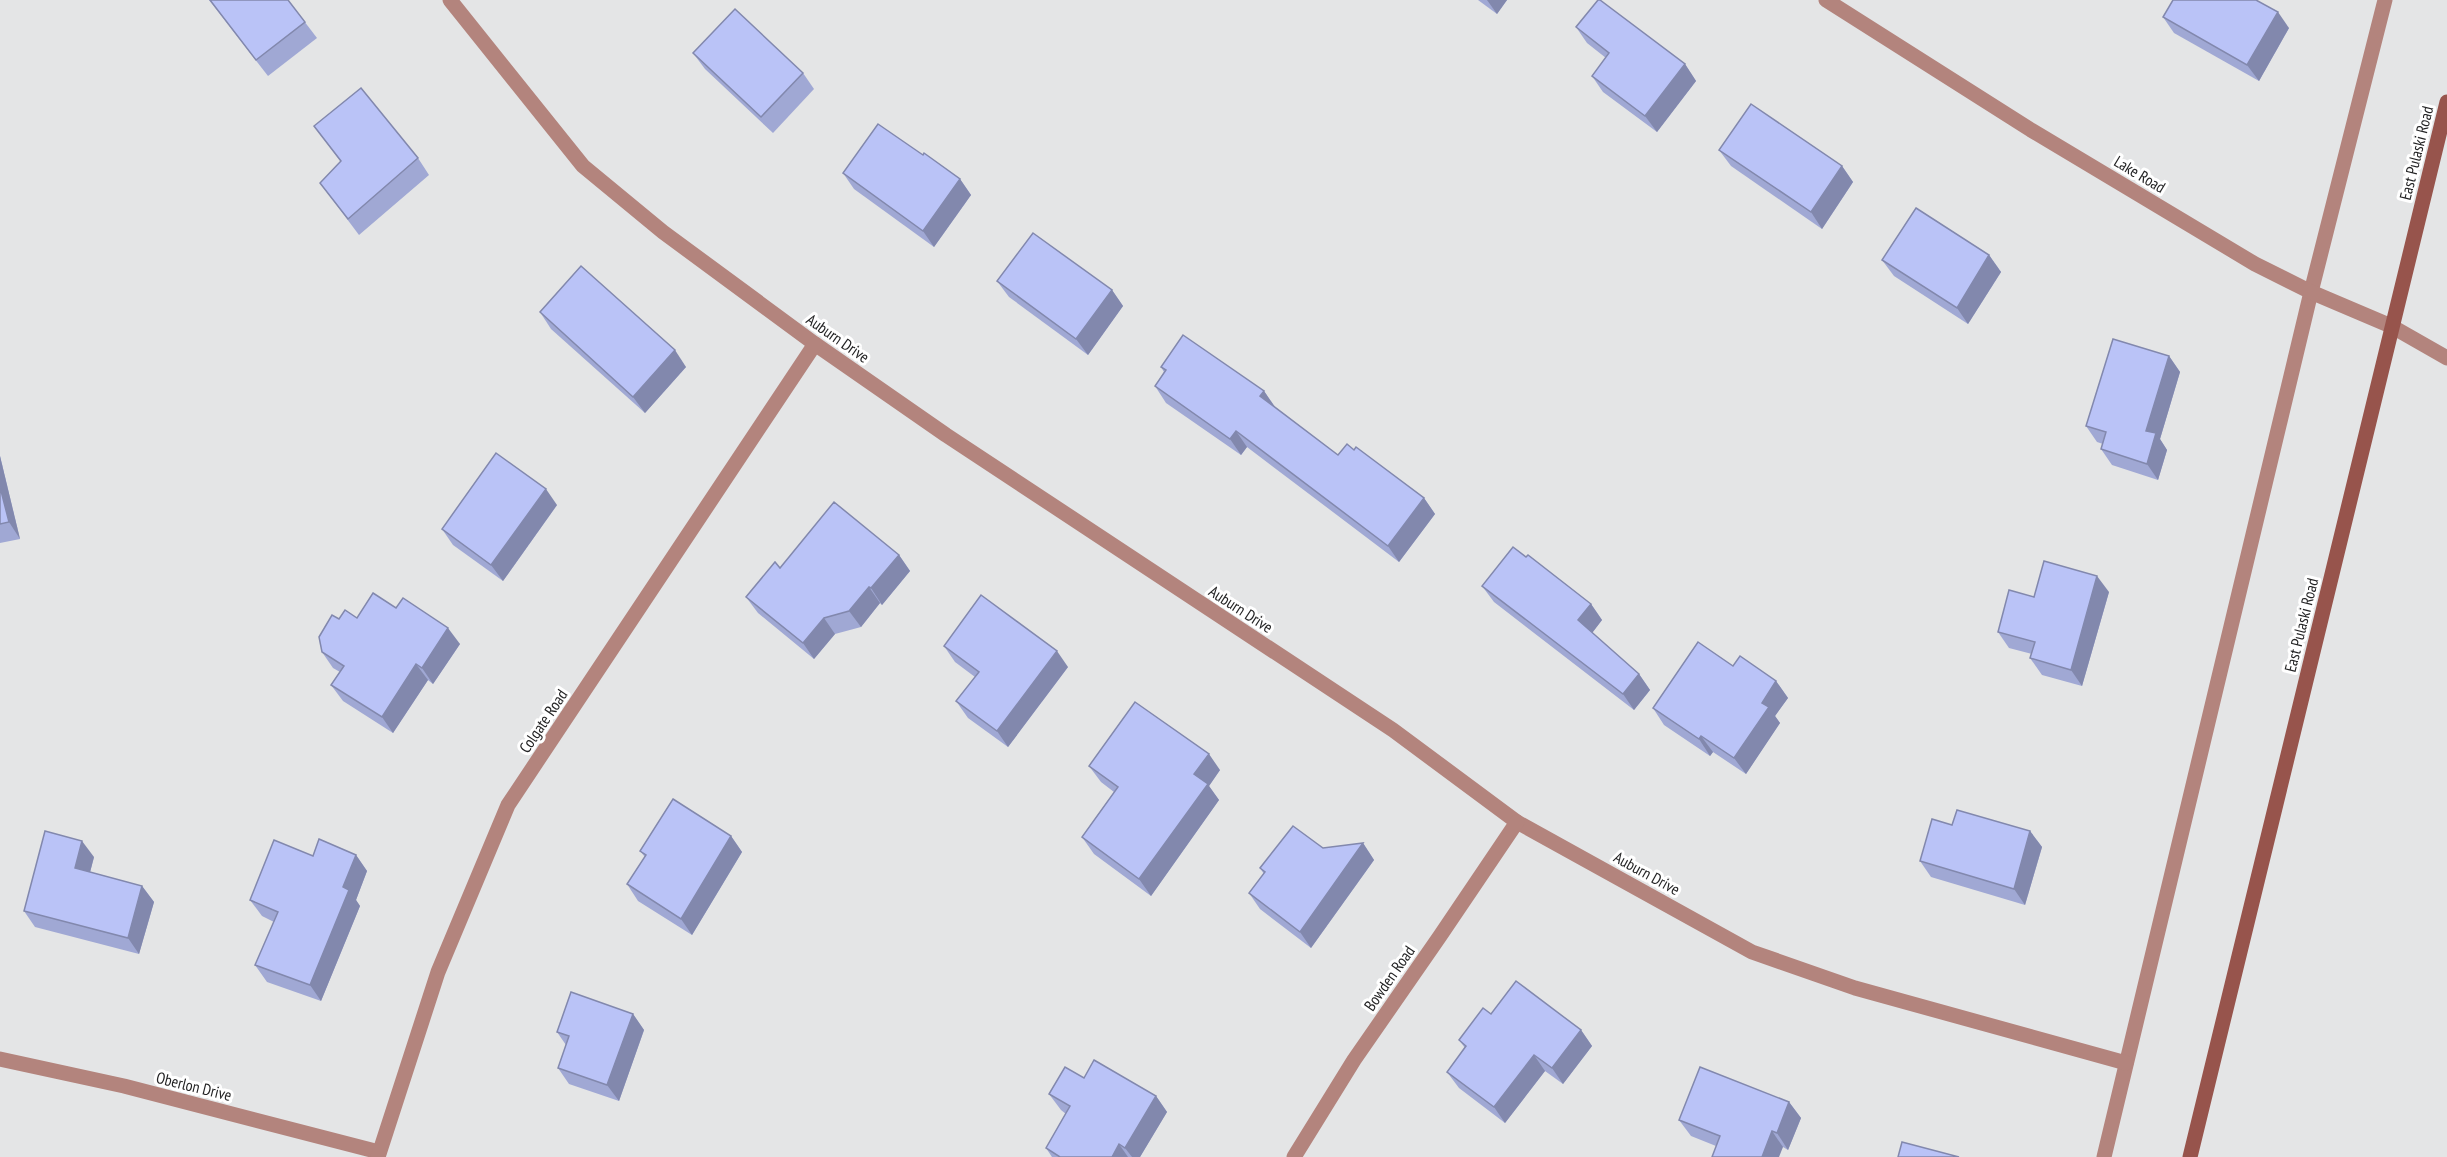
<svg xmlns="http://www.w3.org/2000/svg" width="2447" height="1157" viewBox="0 0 2447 1157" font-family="'PT Sans Narrow',sans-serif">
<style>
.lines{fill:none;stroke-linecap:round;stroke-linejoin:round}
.service{stroke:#b3847d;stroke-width:15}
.minor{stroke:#b3847d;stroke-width:15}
.secondary{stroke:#97544c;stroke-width:15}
.wall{fill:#a0a8d4}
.shaded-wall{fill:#8288ad}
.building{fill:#bac3f7;stroke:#8288ad;stroke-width:1.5}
.labels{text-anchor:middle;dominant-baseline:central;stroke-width:6;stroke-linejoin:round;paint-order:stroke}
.street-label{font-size:16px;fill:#242425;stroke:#fff}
</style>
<rect width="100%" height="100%" fill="#e4e5e6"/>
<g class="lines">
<!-- service -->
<polyline class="service" points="2104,1157 2311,292 2385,0"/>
<!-- minor -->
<g class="minor">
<polyline points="450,0 583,166 663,232 815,344 946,435 1393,730 1517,822 1752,952 1855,988 2126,1063"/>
<polyline points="1826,0 2031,130 2255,264 2311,292 2391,326 2447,358"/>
<polyline points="0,1059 124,1086 379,1152"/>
<polyline points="378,1157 438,972 508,805 815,344"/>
<polyline points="1294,1157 1354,1060 1440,936 1517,822"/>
</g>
<!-- secondary -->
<polyline class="secondary" points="2190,1157 2447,102"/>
</g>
<!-- wall -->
<g class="wall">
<polygon points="209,0 288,0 317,38 268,76"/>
<polygon points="1478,0 1507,0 1497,14"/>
<polygon points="2163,17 2289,28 2259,81 2174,33"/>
<polygon points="1576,27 1685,64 1696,81 1657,132 1603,92 1592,76 1606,58 1587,43"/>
<polygon points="693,53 803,73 814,89 773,133 705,69"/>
<polygon points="314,126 418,158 429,175 359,235 320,183 341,162"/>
<polygon points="1719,150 1842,166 1853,182 1822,229 1731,166"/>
<polygon points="843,173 960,179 971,195 934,247 854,189"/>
<polygon points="1989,255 2001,272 1968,324 1894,276 1882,260"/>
<polygon points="997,281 1112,290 1123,306 1088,355 1009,297"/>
<polygon points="540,312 686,367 645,413 551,329"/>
<polygon points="2169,356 2180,372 2160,439 2167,450 2158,480 2112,465 2101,449 2103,444 2097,442 2086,426"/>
<polygon points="1161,367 1264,391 1275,407 1338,455 1354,450 1424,498 1435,514 1399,562 1247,447 1241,455 1166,403 1155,386 1164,372"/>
<polygon points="0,456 20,539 0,543"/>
<polygon points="557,505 503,581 453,545 442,529"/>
<polygon points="899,555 910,571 882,605 880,603 861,627 835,634 814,659 758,613 746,597 780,568"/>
<polygon points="1482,586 1591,604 1602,620 1592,633 1639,674 1650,690 1634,710 1494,602"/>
<polygon points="2109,592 2082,686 2042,675 2030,658 2032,654 2009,648 1998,632 2034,597"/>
<polygon points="396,608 460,644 433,684 428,680 393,733 343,701 331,685 340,672 333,668 322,652 339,619 357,618"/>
<polygon points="944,646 1068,667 1008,747 968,718 956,701 975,677 955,662"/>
<polygon points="1733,666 1776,681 1788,698 1775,716 1780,723 1746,774 1713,752 1710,756 1664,725 1653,708"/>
<polygon points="1089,766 1220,770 1209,786 1219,800 1151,896 1094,854 1082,837 1114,792 1101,782"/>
<polygon points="1952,825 2030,831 2042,847 2025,905 1931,877 1920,861"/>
<polygon points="731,836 742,852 692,935 638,901 627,884 645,857 640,851"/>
<polygon points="1363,843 1374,860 1311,948 1260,909 1249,893 1264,874 1260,868 1323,848"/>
<polygon points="356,855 367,871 356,900 360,906 321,1001 267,982 255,965 274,922 262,916 250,900 313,856"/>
<polygon points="94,857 90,872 142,886 154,902 139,954 35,927 24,911"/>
<polygon points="633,1014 644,1030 619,1101 569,1084 558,1068 566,1045 557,1032"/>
<polygon points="1491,1014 1581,1030 1592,1046 1563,1084 1545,1071 1505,1123 1459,1088 1447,1072 1465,1048 1459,1040"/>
<polygon points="1049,1094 1156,1096 1167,1112 1140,1157 1052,1157 1046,1148 1066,1114 1061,1110"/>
<polygon points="1789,1102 1801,1118 1788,1150 1783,1147 1716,1146 1691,1136 1679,1120"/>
</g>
<!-- shaded-wall -->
<g class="shaded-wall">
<polygon points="1487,0 1507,0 1497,14"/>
<polygon points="2278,12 2289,28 2259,81 2247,65"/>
<polygon points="1685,64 1696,81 1657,132 1645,116"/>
<polygon points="1842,166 1853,182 1822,229 1811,212"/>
<polygon points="960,179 971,195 934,247 923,231"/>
<polygon points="1989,255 2001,272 1968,324 1957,308"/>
<polygon points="1112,290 1123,306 1088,355 1076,339"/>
<polygon points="675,350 686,367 645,413 633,397"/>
<polygon points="2169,356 2180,372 2160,439 2167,450 2158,480 2147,464 2146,431"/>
<polygon points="1264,391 1275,407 1260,396"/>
<polygon points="1236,431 1247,447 1241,455 1230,439"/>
<polygon points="0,456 20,539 9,522 0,487"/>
<polygon points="546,489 557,505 503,581 491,565"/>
<polygon points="1424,498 1435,514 1399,562 1388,546"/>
<polygon points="899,555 910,571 882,605 871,588"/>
<polygon points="2097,576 2109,592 2082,686 2071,670"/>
<polygon points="869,587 880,603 861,627 849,611"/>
<polygon points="1591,604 1602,620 1589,637 1578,620"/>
<polygon points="824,618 835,634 814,659 803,643"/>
<polygon points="448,628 460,644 433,684 422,668"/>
<polygon points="1057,651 1068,667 1008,747 997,731"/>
<polygon points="416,664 428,680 393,733 382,717"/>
<polygon points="1639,674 1650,690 1634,710 1623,694"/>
<polygon points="1776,681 1788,698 1775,716 1780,723 1746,774 1734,758 1762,703"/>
<polygon points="1701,736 1713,752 1710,756 1699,739"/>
<polygon points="1209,754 1220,770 1209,786 1219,800 1151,896 1139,879 1194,774"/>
<polygon points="2030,831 2042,847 2025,905 2014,889"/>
<polygon points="731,836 742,852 692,935 681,919"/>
<polygon points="82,841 94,857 87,884 75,868"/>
<polygon points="1363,843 1374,860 1311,948 1300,932"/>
<polygon points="356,855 367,871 356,900 360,906 321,1001 310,985 343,887"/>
<polygon points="142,886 154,902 139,954 128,938"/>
<polygon points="633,1014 644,1030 619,1101 607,1085"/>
<polygon points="1581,1030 1592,1046 1563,1084 1552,1068"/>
<polygon points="1534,1055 1545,1071 1505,1123 1494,1107"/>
<polygon points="1156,1096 1167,1112 1140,1157 1132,1157 1125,1148"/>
<polygon points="1789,1102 1801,1118 1788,1150 1777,1133"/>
<polygon points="1772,1131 1783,1147 1779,1157 1762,1157"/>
<polygon points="1119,1144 1128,1157 1112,1157"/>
</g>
<!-- building -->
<g class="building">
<polygon points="210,0 288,0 305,22 256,60"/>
<polygon points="1598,0 1600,0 1685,64 1645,116 1592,76 1609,53 1576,27"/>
<polygon points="2173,0 2256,0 2278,12 2247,65 2163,17"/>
<polygon points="735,9 803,73 761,117 693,53"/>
<polygon points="361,88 418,158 348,219 320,183 341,161 314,126"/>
<polygon points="1751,104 1842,166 1811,212 1719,150"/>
<polygon points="878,124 923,155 924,153 960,179 923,231 843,173"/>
<polygon points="1916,208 1989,255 1957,308 1882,260"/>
<polygon points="1033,233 1112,290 1076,339 997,281"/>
<polygon points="581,266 675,350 633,397 540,312"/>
<polygon points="1183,335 1264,391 1260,396 1338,455 1347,444 1354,450 1356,447 1424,498 1388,546 1236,431 1230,439 1155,386 1166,370 1161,367"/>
<polygon points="2113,339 2169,356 2146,431 2156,433 2147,464 2101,449 2106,432 2086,426"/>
<polygon points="496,453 546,489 491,565 442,529"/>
<polygon points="0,487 9,522 0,524"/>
<polygon points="834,502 899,555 871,588 869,587 849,611 824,618 803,643 746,597 775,562 780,568"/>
<polygon points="1513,547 1526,557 1528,555 1591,604 1578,620 1639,674 1623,694 1482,586"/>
<polygon points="2044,561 2097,576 2071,670 2030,658 2035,642 1998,632 2009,590 2034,597"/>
<polygon points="373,593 396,608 403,598 448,628 422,668 416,664 382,717 331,685 344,666 322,652 319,637 332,615 339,619 345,610 357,618"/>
<polygon points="981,595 1057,651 997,731 956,701 979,672 944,646"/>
<polygon points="1698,642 1733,666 1740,656 1776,681 1762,703 1769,707 1734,758 1701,736 1699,739 1653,708"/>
<polygon points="1135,702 1209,754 1194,774 1208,784 1139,879 1082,837 1118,787 1089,766"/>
<polygon points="673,799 731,836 681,919 627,884 646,855 640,851"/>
<polygon points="1957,810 2030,831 2014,889 1920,861 1932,819 1952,825"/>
<polygon points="1293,826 1323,848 1363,843 1300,932 1249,893 1265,872 1260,868"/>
<polygon points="45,831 82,841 75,868 142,886 128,938 24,911"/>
<polygon points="319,839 356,855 343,887 349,890 310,985 255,965 278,912 250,900 274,840 313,856"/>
<polygon points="1516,981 1581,1030 1552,1068 1534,1055 1494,1107 1447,1072 1466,1046 1459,1040 1483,1008 1491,1014"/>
<polygon points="571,992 633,1014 607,1085 558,1068 569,1036 557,1032"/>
<polygon points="1094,1060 1156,1096 1125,1148 1119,1144 1112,1157 1060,1157 1046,1148 1070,1106 1049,1094 1065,1067 1084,1078"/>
<polygon points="1700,1067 1789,1102 1777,1133 1772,1131 1762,1157 1712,1157 1720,1136 1679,1120"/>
<polygon points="1902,1142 1959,1157 1898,1157"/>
</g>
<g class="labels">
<!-- street labels -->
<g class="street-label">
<text transform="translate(2416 153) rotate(-76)">East Pulaski Road</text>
<text transform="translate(2140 174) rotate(31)">Lake Road</text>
<text transform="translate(838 338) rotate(35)">Auburn Drive</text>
<text transform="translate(1241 609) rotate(33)">Auburn Drive</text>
<text transform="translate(2301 625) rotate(-76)">East Pulaski Road</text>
<text transform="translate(543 721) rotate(-56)">Colgate Road</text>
<text transform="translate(1647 873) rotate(29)">Auburn Drive</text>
<text transform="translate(1389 978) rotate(-55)">Bowden Road</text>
<text transform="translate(194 1086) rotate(14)">Oberlon Drive</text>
</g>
</g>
</svg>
